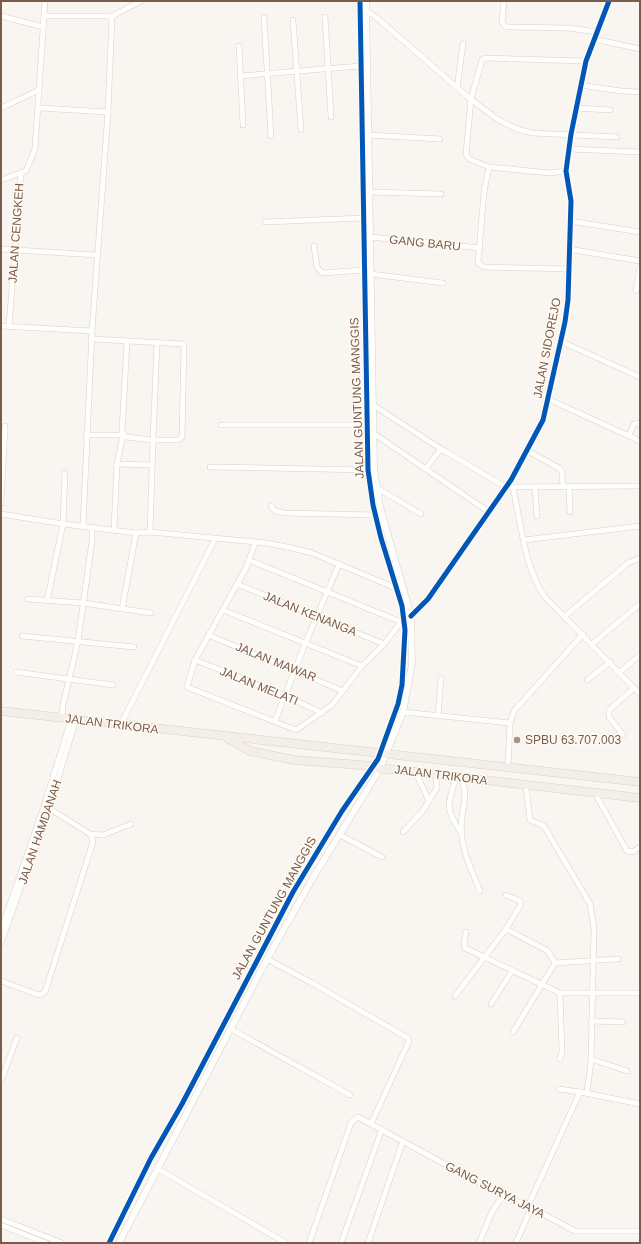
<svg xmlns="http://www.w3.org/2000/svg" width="641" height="1244" viewBox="0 0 641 1244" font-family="Arial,sans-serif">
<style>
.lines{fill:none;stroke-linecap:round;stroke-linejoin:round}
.minor-casing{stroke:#d7d1cb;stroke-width:6}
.tertiary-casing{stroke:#d7d1cb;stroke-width:7}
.primary-casing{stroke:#dad1cc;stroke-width:9}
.minor{stroke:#fefefd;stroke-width:5}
.tertiary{stroke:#fefefd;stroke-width:6}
.primary{stroke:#f3eee8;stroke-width:8}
.cycleway-casing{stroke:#fffaf3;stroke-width:8}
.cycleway{stroke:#0057b8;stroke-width:5}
.poi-dot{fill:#a69286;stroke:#fffaf3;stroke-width:1.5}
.labels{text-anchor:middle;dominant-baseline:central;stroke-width:3;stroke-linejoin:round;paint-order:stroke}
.street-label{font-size:12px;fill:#7a5c4d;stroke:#fffaf3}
.poi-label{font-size:12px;fill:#7a5c4d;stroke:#fffaf3;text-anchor:start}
</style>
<rect width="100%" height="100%" fill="#f9f5f0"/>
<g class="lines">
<defs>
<g id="minor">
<polyline points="504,1 502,22 506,27 569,28 597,32"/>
<polyline points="367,11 376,17 469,98 497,119 517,129 532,133 617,137"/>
<polyline points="1,16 43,27"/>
<polyline points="44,16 112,16 141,1"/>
<polyline points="325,17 331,117"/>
<polyline points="264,18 271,136"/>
<polyline points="293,20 301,130"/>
<polyline points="594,39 640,49"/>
<polyline points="239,46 243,125"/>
<polyline points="240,76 360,66"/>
<polyline points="580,85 621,91 640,92"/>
<polyline points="457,88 463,44"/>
<polyline points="1,108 39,90"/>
<polyline points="39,108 108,112"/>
<polyline points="576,108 610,110"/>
<polyline points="369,135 440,139"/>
<polyline points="569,149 640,152"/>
<polyline points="489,167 469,159 466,154 471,99 482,60 485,58 586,61"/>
<polyline points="566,171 550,173 489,167 484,192 478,263 484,267 567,269"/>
<polyline points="1,180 26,171 35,149 45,1"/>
<polyline points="370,192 441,194"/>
<polyline points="570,221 640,232"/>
<polyline points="265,222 363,218"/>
<polyline points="370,237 480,248"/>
<polyline points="314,246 317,267 322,273 364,270"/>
<polyline points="1,249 96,255"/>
<polyline points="568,249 640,261"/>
<polyline points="371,274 443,283"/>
<polyline points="636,291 640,267"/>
<polyline points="1,326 92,331 83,526"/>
<polyline points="9,326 21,173"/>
<polyline points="92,331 108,112 112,16"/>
<polyline points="92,339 183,344 184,345 182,437 178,440 153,440 157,343"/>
<polyline points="127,341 122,432 126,437 153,440 150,532"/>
<polyline points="560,341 640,377"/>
<polyline points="548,399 640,441"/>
<polyline points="373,405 441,449 506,487 640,486"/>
<polyline points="221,425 366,425"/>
<polyline points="373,433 489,512"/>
<polyline points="86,435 123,435 117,464 114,530"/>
<polyline points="629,435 634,424 640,423"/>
<polyline points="526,450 559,468 562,472 563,487"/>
<polyline points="117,464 152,465"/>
<polyline points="210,467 368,470"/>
<polyline points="426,468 441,449"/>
<polyline points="535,487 537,516"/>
<polyline points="569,487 570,512"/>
<polyline points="377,488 421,514"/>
<path d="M513 488C521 522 524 568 545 597L640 694"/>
<polyline points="1,503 5,426"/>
<polyline points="271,506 275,511 284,513 376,515"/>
<polyline points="1,514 63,524 136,533 150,532 266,543 292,548 312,553 398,589"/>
<polyline points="524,540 640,526"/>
<polyline points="255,543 246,568 195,660 187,687 296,730 332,705 362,666 384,644 401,622"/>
<polyline points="249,560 401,622 404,621"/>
<polyline points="237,584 384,644"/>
<polyline points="28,599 83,603 151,613"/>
<polyline points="47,601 63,524 65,473"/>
<polyline points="122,609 136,533"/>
<polyline points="223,610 362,666"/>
<polyline points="411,616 428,599 511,480 543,420 565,322 568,300 571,201 566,171 571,134 586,61 609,1"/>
<polyline points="564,617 628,563 640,558"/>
<polyline points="208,635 343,691"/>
<polyline points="22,636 134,647"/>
<polyline points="592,644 640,604"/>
<polyline points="195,660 284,695 322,713"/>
<polyline points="16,672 113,685"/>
<polyline points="620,672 640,655"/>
<polyline points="587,680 610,662"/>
<polyline points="403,712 510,723"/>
<polyline points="438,715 441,679"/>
<polyline points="62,718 63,705 78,641 92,541 92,527"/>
<polyline points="275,721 305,644 339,564"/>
<polyline points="121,724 215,539"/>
<polyline points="623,735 609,717 609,710 634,688"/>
<polyline points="508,767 510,723 514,711 583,634"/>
<polyline points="416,773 429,801"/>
<path d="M456 777C448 807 444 804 460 832"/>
<path d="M460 778C468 789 464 803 462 816 458 844 470 866 480 891"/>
<polyline points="526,786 530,820 544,826 590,904 594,928 591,1062 587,1092"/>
<polyline points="595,793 627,851 633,852 640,847"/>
<polyline points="47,807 90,834 103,835 131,824"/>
<polyline points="403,832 422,812 437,788 436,775"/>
<polyline points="340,835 382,857"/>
<polyline points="506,929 548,951 555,963"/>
<polyline points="1,930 44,806 71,720"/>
<polyline points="466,932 464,944 465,948 560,993 640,993"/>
<polyline points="1,943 49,808 76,720"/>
<polyline points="267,959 312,983 408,1038 409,1041 371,1124"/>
<polyline points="1,981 39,995 45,992 93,842 90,834"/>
<polyline points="455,996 506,929 521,904 520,901 506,895"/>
<polyline points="491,1004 512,971"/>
<polyline points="591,1021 623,1022"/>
<polyline points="231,1029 350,1095"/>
<polyline points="513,1032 555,963 618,959"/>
<polyline points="560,1059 562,1052 560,993"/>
<polyline points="591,1059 627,1071"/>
<polyline points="1,1081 17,1038"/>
<polyline points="559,1089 580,1092"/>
<polyline points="158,1169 286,1243"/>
<polyline points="528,1206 580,1092 640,1104"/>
<polyline points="1,1219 62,1243"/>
<polyline points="1,1225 46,1243"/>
<polyline points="309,1243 351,1123 358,1117 500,1194 528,1206 575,1231 640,1231"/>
<polyline points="341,1243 382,1129"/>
<polyline points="368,1243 403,1141"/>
<polyline points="479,1243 492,1212 504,1194"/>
<polyline points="516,1243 531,1208"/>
</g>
<g id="tertiary">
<polyline points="109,1243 151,1158 182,1104 293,892 342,811 378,759 398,704 402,685 405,630 402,606 381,538 373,505 368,470 360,1"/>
<polyline points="119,1243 267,959 314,876 380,769 403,712 412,664 411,616 380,507 374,469 366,1"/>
</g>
<g id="primary">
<polyline points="1,711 640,782"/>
<polyline points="227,738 250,751 294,760 373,766 380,769 390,769 640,798"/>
</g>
</defs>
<!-- minor casing -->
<use href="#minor" class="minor-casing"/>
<!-- tertiary casing -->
<use href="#tertiary" class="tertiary-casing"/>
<!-- primary casing -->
<use href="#primary" class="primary-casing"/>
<!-- minor -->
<use href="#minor" class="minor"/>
<!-- tertiary -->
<use href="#tertiary" class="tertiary"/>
<!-- primary -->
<use href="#primary" class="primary"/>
<defs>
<g id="cycleway">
<polyline points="411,616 428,599 511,480 543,420 565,322 568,300 571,201 566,171 571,134 586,61 609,1"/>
<polyline points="109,1243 151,1158 182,1104 293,892 342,811 378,759 398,704 402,685 405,630 402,606 381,538 373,505 368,470 360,1"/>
</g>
</defs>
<!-- cycleway casing -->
<use href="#cycleway" class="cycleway-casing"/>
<!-- cycleway -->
<use href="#cycleway" class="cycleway"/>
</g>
<!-- markers -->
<circle class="poi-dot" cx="517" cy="740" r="4"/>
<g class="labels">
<!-- street labels -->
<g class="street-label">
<text transform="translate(16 233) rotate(-86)">JALAN CENGKEH</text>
<text transform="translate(425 243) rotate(6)">GANG BARU</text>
<text transform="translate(547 348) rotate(-79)">JALAN SIDOREJO</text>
<text transform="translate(357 398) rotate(-92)">JALAN GUNTUNG MANGGIS</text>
<text transform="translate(310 614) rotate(22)">JALAN KENANGA</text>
<text transform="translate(276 662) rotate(22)">JALAN MAWAR</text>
<text transform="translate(259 686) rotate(22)">JALAN MELATI</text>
<text transform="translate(112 724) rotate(7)">JALAN TRIKORA</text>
<text transform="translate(441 775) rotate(7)">JALAN TRIKORA</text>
<text transform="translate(40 832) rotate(-71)">JALAN HAMDANAH</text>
<text transform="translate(274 908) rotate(-61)">JALAN GUNTUNG MANGGIS</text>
<text transform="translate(495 1190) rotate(27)">GANG SURYA JAYA</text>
</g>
<!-- poi labels -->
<g class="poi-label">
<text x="525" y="740">SPBU 63.707.003</text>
</g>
</g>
<!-- border -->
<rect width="641" height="1244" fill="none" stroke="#7a5c4d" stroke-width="4"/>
</svg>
